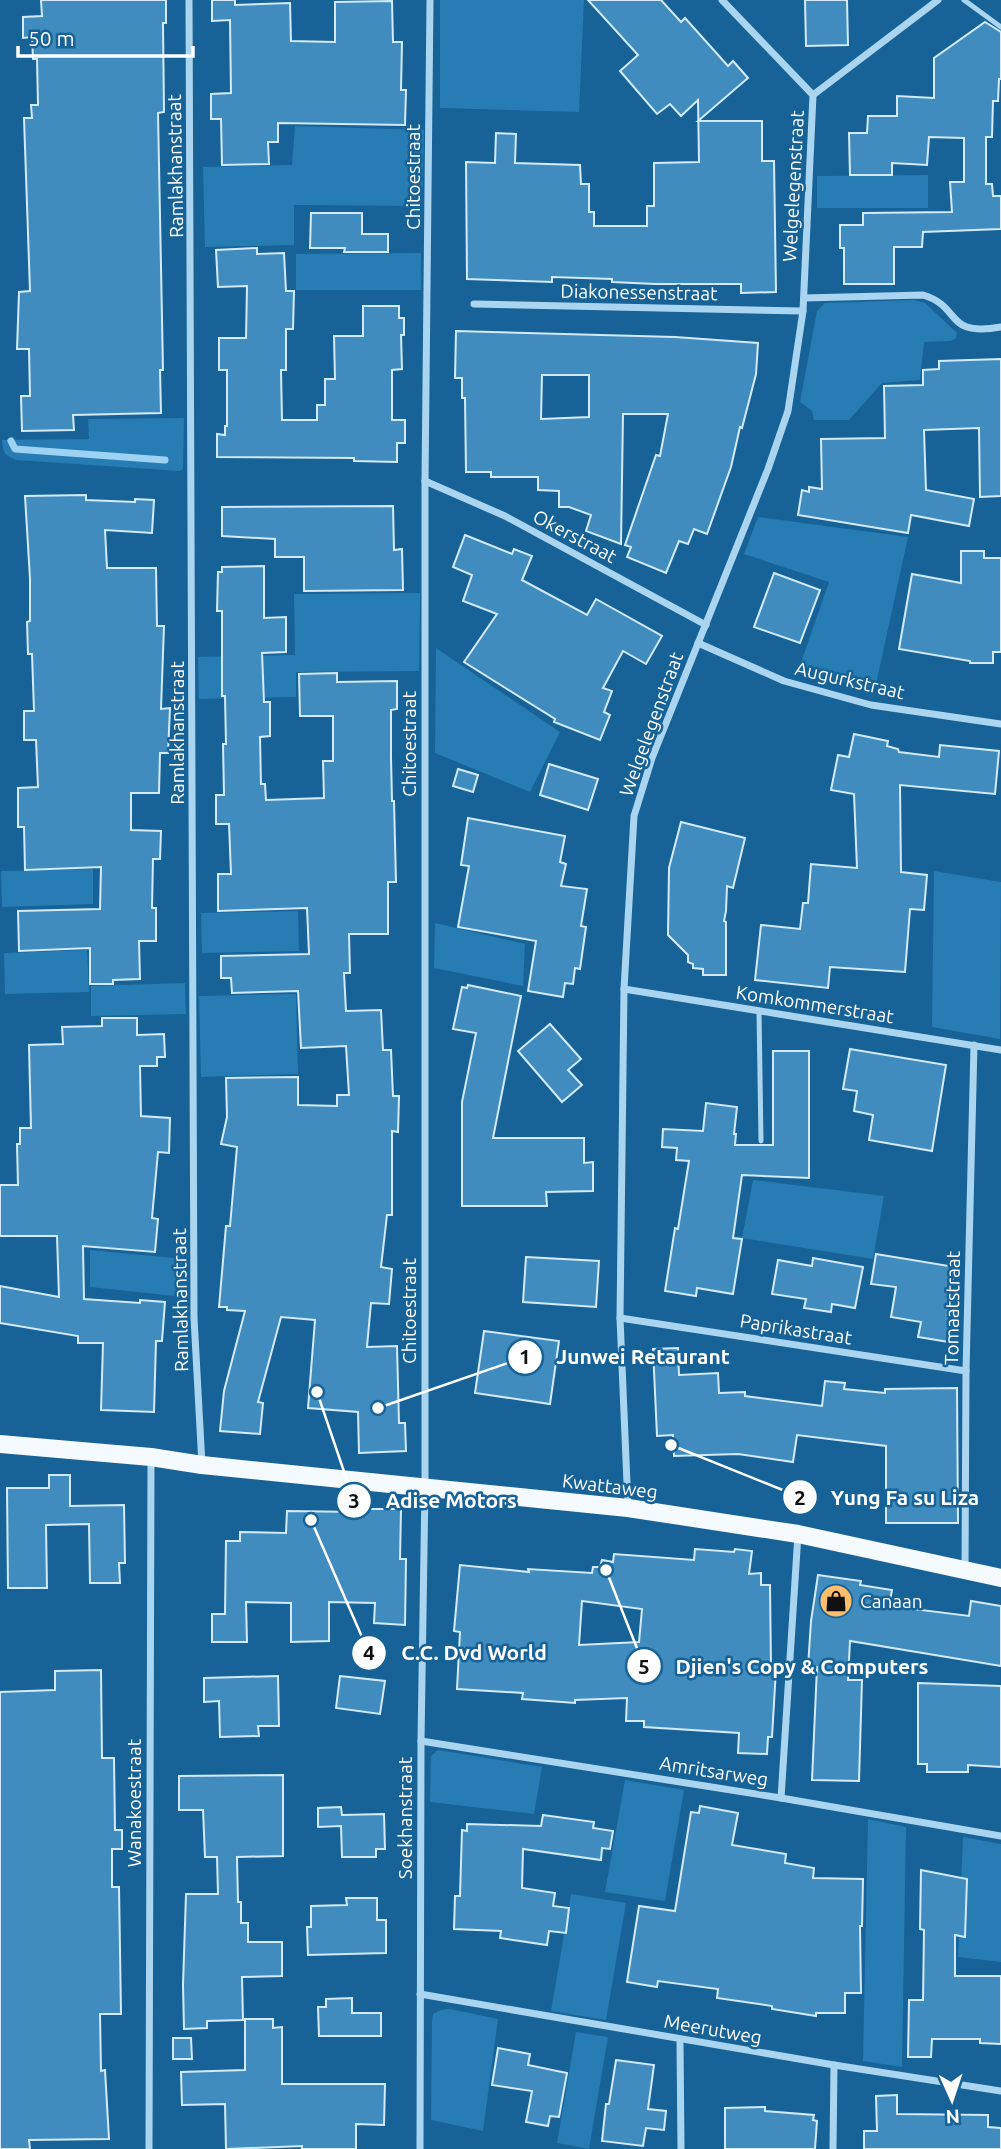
<svg xmlns="http://www.w3.org/2000/svg" width="1001" height="2149" viewBox="0 0 1001 2149" font-family="Ubuntu,sans-serif">
<style>
.green{fill:#277cb4}
.lines{fill:none;stroke-linecap:round;stroke-linejoin:round}
.stream{stroke:#9dd2f4;stroke-width:7}
.building{fill:#408cbf;stroke:#d2ebfc;stroke-width:2;fill-rule:evenodd}
.service{stroke:#aad5f1;stroke-width:5}
.minor{stroke:#aad5f1;stroke-width:7}
.primary{stroke:#f5faff;stroke-width:18}
.labels{text-anchor:middle;dominant-baseline:central;stroke-width:5;stroke-linejoin:round;paint-order:stroke}
.street-label{font-size:19px;fill:#fff;stroke:#176297}
.poi-label{font-size:19px;fill:#fff;stroke:#176297;text-anchor:start}
.leader{fill:none;stroke:#fff;stroke-width:2.5}
.callout-dot{fill:#fff;stroke:#176297;stroke-width:2.5}
.mark-label{font-size:21px;text-anchor:middle;font-weight:bold;fill:#111}
.callout-label{font-size:21px;text-anchor:middle;font-weight:bold;fill:#fff;stroke:#176297;stroke-width:5;stroke-linejoin:round;paint-order:stroke}
</style>
<rect width="100%" height="100%" fill="#176297"/>
<!-- green -->
<g class="green">
<polygon points="440,0 584,0 579,112 440,108"/>
<polygon points="295,126 424,130 422,206 294,205 294,245 205,247 203,167 292,165"/>
<polygon points="928,175 928,208 817,208 817,176"/>
<polygon points="421,253 421,290 296,290 296,254"/>
<polygon points="914,300 925,303 957,333 956,338 951,341 924,342 920,380 882,383 849,420 814,420 812,411 800,402 817,311 825,303"/>
<path d="M184 418 183 469 180 471 16 460C4 455 3 452 2 440L89 439 88 419Z"/>
<polygon points="758,517 908,537 875,689 797,674 829,582 744,554"/>
<polygon points="420,593 419,671 296,672 296,697 199,699 198,657 295,655 294,594"/>
<polygon points="436,648 560,732 530,792 435,753"/>
<polygon points="93,869 93,904 2,907 1,871"/>
<polygon points="934,871 1001,882 1000,1039 932,1027"/>
<polygon points="298,911 299,951 202,953 201,913"/>
<polygon points="435,923 525,944 523,986 434,968"/>
<polygon points="87,950 89,992 5,994 4,953"/>
<polygon points="185,983 186,1014 91,1016 91,986"/>
<polygon points="296,994 298,1074 201,1077 199,996"/>
<polygon points="753,1180 884,1196 873,1259 742,1238"/>
<polygon points="90,1250 184,1259 184,1297 90,1287"/>
<polygon points="438,1750 542,1767 534,1814 430,1802 431,1756"/>
<polygon points="625,1780 684,1790 665,1901 605,1892"/>
<polygon points="868,1819 906,1827 902,2067 863,2061"/>
<polygon points="963,1837 1001,1844 1001,1962 958,1957"/>
<polygon points="571,1894 626,1903 606,2020 551,2011"/>
<polygon points="450,2009 498,2019 483,2131 431,2120 432,2021 433,2014 441,2010"/>
<polygon points="576,2032 608,2037 589,2149 557,2143"/>
</g>
<g class="lines">
<!-- stream -->
<polyline class="stream" points="11,441 15,449 165,460"/>
</g>
<!-- building -->
<g class="building">
<polygon points="41,0 166,0 166,23 163,23 164,112 158,113 163,370 160,370 161,413 73,415 74,430 22,431 21,396 30,396 29,349 17,349 19,292 30,291 24,118 32,118 31,105 38,105 37,59 33,59 32,37 23,38 23,17 42,16"/>
<polygon points="212,0 235,0 235,5 290,3 291,41 335,42 335,2 392,1 393,42 402,42 401,90 406,90 405,125 278,123 278,142 268,142 269,164 222,165 221,119 211,119 211,94 231,93 230,20 212,21"/>
<polygon points="588,0 661,0 681,22 685,18 728,66 733,61 748,78 698,121 762,121 762,161 774,161 776,292 741,293 741,284 655,284 612,282 612,279 552,277 552,282 467,279 466,162 495,163 496,133 516,134 515,163 580,165 581,184 589,184 589,212 594,212 594,226 647,226 647,206 654,206 654,163 699,162 698,100 681,116 670,104 657,114 620,71 638,55"/>
<polygon points="805,0 847,0 848,45 806,46"/>
<polygon points="985,22 1001,32 1001,79 999,79 998,101 993,101 992,137 986,137 986,184 992,184 993,196 1001,196 1001,229 923,232 922,247 894,247 894,284 844,284 844,248 840,248 840,225 863,225 863,213 952,212 950,182 964,182 964,138 929,137 927,165 892,163 892,175 850,175 849,133 867,133 868,116 897,116 897,96 934,98 934,58"/>
<polygon points="311,213 362,213 362,234 388,234 388,252 344,252 345,248 310,248"/>
<polygon points="257,248 257,254 284,253 286,291 294,291 293,329 286,329 286,370 281,370 282,420 317,420 317,405 325,405 325,379 335,379 334,336 363,336 363,306 399,306 399,318 404,318 404,335 401,335 402,369 392,370 392,420 405,420 405,443 397,443 397,462 354,461 354,458 217,457 217,434 225,435 225,426 227,426 227,370 219,370 219,338 246,338 247,286 218,287 216,250"/>
<path d="M456 331 675 337 758 343 756 374 742 428 740 427 731 467 707 534 694 529 688 544 679 541 666 573 627 557 631 547 625 545 656 455 660 456 668 414H623L621 544 586 531 591 515 569 507H559V491L538 490V477H491V472H466L465 398H462V378H455ZM542 375H589V417L541 419Z"/>
<polygon points="1001,359 1001,496 980,497 979,428 924,430 926,490 974,499 969,526 911,515 908,533 798,515 802,490 809,492 809,487 822,489 821,439 885,438 884,386 923,385 923,370 939,369 939,361"/>
<polygon points="86,495 86,500 135,502 135,499 154,500 152,533 105,530 107,568 156,568 157,626 164,626 161,709 170,708 168,753 160,753 159,793 131,793 131,830 161,831 160,859 153,859 152,908 156,908 156,941 139,941 140,979 113,980 113,984 90,984 90,948 19,951 18,911 100,909 101,867 25,870 24,827 18,827 18,788 38,787 36,740 24,740 24,711 34,711 32,654 28,654 27,622 30,621 30,579 25,496"/>
<polygon points="393,506 394,550 402,549 403,590 304,591 304,557 275,557 275,539 222,536 222,507"/>
<polygon points="465,535 512,554 514,549 532,556 522,580 587,615 596,599 662,636 646,664 623,651 603,688 612,691 604,712 610,715 600,740 554,722 555,719 464,662 497,614 463,601 472,575 453,567"/>
<polygon points="961,551 984,551 984,558 1001,558 1001,652 993,652 993,663 970,663 970,661 899,649 912,574 961,583"/>
<polygon points="264,566 264,618 286,617 286,652 262,653 264,702 270,702 270,736 260,737 261,784 265,784 266,800 324,798 323,761 333,761 333,716 300,716 299,674 337,673 337,682 397,681 397,709 391,710 391,757 392,801 394,801 396,882 388,882 388,934 349,934 350,973 344,973 346,1011 381,1010 383,1050 391,1050 393,1096 399,1096 398,1132 392,1131 392,1215 387,1215 381,1267 392,1269 389,1304 371,1303 367,1347 397,1346 399,1423 405,1423 406,1451 359,1453 358,1412 308,1408 315,1320 281,1317 258,1402 263,1403 260,1434 220,1431 224,1391 245,1311 227,1310 227,1307 219,1307 226,1226 230,1226 237,1147 221,1144 227,1117 226,1078 298,1077 298,1105 337,1106 337,1095 349,1095 346,1046 301,1048 298,991 232,993 231,978 221,978 221,956 309,954 307,908 218,911 218,874 231,874 229,824 216,824 216,795 224,795 223,744 226,744 225,696 222,696 222,611 217,611 218,572 222,572 222,567"/>
<polygon points="774,573 820,590 800,643 754,627"/>
<polygon points="854,734 888,741 887,746 898,749 899,752 939,757 940,745 999,751 995,794 900,785 901,872 927,875 924,910 910,909 905,972 830,967 828,988 755,980 761,925 800,929 803,903 808,903 811,864 857,868 854,794 831,790 838,755 849,757"/>
<polygon points="549,764 598,779 588,810 540,795"/>
<polygon points="458,769 478,775 473,792 453,786"/>
<polygon points="468,818 565,836 560,862 566,864 561,886 587,889 581,926 586,927 580,969 575,968 573,984 565,983 563,997 528,991 536,941 458,927 469,866 461,865"/>
<polygon points="681,822 745,838 733,888 727,886 726,911 724,921 726,922 726,975 703,975 703,969 693,968 693,964 688,962 688,955 668,935 669,868"/>
<polygon points="468,985 521,996 493,1138 584,1138 584,1163 593,1162 593,1191 546,1192 547,1206 462,1206 462,1102 476,1033 453,1029 462,987 467,988"/>
<polygon points="102,1018 137,1018 137,1035 164,1034 165,1057 157,1057 157,1066 140,1066 141,1116 170,1118 169,1153 158,1152 152,1218 158,1219 155,1252 83,1246 84,1299 140,1303 140,1300 165,1302 162,1341 156,1341 154,1412 101,1410 103,1343 78,1343 78,1336 0,1323 0,1286 59,1297 57,1236 0,1236 0,1185 18,1185 17,1144 20,1144 20,1128 31,1128 29,1045 63,1044 62,1027 102,1026"/>
<polygon points="550,1024 581,1059 568,1070 582,1085 562,1102 518,1051"/>
<polygon points="850,1049 946,1065 932,1151 869,1140 873,1115 854,1111 857,1091 843,1089"/>
<polygon points="773,1051 809,1051 809,1178 742,1175 733,1238 742,1239 733,1294 697,1288 696,1296 665,1291 675,1228 678,1229 689,1161 676,1160 677,1148 662,1147 663,1129 703,1131 706,1103 737,1107 734,1134 736,1134 735,1145 773,1145"/>
<polygon points="876,1254 955,1267 947,1315 953,1317 949,1342 918,1337 921,1322 891,1317 896,1287 871,1284"/>
<polygon points="526,1257 599,1261 596,1307 523,1302"/>
<polygon points="813,1258 863,1267 855,1308 832,1304 831,1312 804,1308 806,1299 772,1294 778,1260 812,1266"/>
<polygon points="484,1331 559,1341 550,1404 475,1393"/>
<polygon points="678,1348 679,1375 718,1373 719,1393 745,1392 745,1396 822,1406 825,1381 845,1383 844,1389 885,1393 885,1389 957,1388 958,1523 886,1523 886,1446 797,1435 793,1462 738,1454 674,1456 673,1435 657,1436 653,1349"/>
<polygon points="49,1475 70,1475 70,1506 124,1505 125,1563 119,1563 120,1583 90,1583 89,1524 46,1525 47,1588 8,1588 7,1488 49,1488"/>
<polygon points="359,1509 401,1509 400,1559 406,1559 405,1625 374,1623 375,1603 329,1602 329,1641 291,1642 291,1603 246,1602 247,1642 212,1642 212,1614 225,1614 226,1541 240,1541 240,1532 286,1533 287,1511 359,1512"/>
<path d="M695 1549 734 1552 735 1549 752 1551 749 1574 761 1573V1585H770L771 1669H776L772 1737H768L767 1754 738 1753 739 1733 644 1727V1721H626L627 1698 575 1700V1703L522 1699 523 1693 457 1689 460 1632 454 1631 460 1565 529 1572 528 1569 592 1573 593 1567H600L602 1560 613 1562 614 1554 694 1560ZM582 1601 642 1609 639 1642 579 1645Z"/>
<polygon points="818,1575 861,1581 860,1585 892,1590 889,1606 969,1616 971,1601 1001,1606 1001,1666 850,1641 848,1680 862,1680 859,1781 812,1780 817,1667 808,1667 811,1621"/>
<polygon points="101,1670 102,1758 114,1758 115,1830 122,1830 122,1849 112,1849 112,1887 119,1887 121,2014 100,2014 101,2071 105,2070 109,2139 29,2140 30,2149 0,2149 0,1692 55,1690 55,1671"/>
<polygon points="278,1676 279,1726 258,1726 259,1736 220,1737 219,1701 204,1702 204,1678"/>
<polygon points="340,1676 385,1681 380,1714 336,1708"/>
<polygon points="918,1683 1001,1686 1001,1767 968,1765 968,1772 927,1772 927,1764 918,1764"/>
<polygon points="283,1775 283,1856 237,1857 238,1902 241,1902 241,1923 248,1923 248,1942 282,1942 282,1976 242,1977 243,2020 207,2021 207,2028 184,2029 183,1985 186,1894 218,1894 217,1857 205,1857 203,1810 179,1810 179,1776"/>
<polygon points="700,1806 738,1813 732,1845 786,1854 785,1863 814,1868 813,1878 863,1879 862,1926 860,1926 861,1993 845,1993 845,2013 816,2013 816,2016 772,2009 772,2006 717,1998 718,1989 658,1981 657,1987 627,1982 639,1906 675,1911 691,1812 699,1813"/>
<polygon points="341,1807 342,1815 384,1814 385,1849 376,1849 376,1857 342,1857 341,1826 318,1827 318,1808"/>
<polygon points="543,1815 594,1822 593,1828 613,1831 610,1849 602,1848 601,1860 523,1849 522,1888 555,1893 553,1906 569,1908 566,1933 549,1931 547,1945 500,1938 501,1931 454,1929 455,1896 460,1896 462,1830 467,1831 467,1824 541,1826"/>
<polygon points="921,1870 967,1879 965,1937 955,1935 955,1976 1001,1976 1001,2044 980,2043 980,2039 932,2039 931,2057 908,2057 909,2000 923,2000 924,1930 920,1929"/>
<polygon points="346,1898 377,1898 377,1920 386,1920 386,1953 308,1955 307,1927 311,1927 311,1906 347,1905"/>
<polygon points="352,1998 352,2013 381,2013 381,2036 319,2036 318,2007 326,2007 326,1999"/>
<polygon points="245,2019 273,2019 273,2028 282,2027 282,2084 385,2084 384,2125 356,2124 356,2149 302,2149 302,2146 226,2149 225,2104 182,2105 181,2072 245,2070"/>
<polygon points="173,2038 191,2038 192,2059 173,2059"/>
<polygon points="498,2048 530,2054 528,2065 567,2073 559,2117 550,2116 548,2126 526,2122 532,2091 492,2085"/>
<polygon points="616,2060 654,2065 648,2109 666,2111 664,2130 646,2128 643,2146 602,2141 606,2104 609,2104"/>
<polygon points="897,2095 897,2114 988,2115 988,2127 1001,2128 1001,2149 864,2149 864,2131 877,2131 876,2096"/>
<polygon points="765,2107 765,2111 814,2115 813,2120 817,2121 815,2149 725,2149 725,2108"/>
</g>
<g class="lines">
<!-- service -->
<g class="service">
<polyline points="964,0 1001,27"/>
<polyline points="759,1011 761,1141"/>
</g>
<!-- minor -->
<g class="minor">
<polyline points="189,0 194,1318 202,1465"/>
<polyline points="813,95 938,0"/>
<path d="M804 298 923 295C963 307 943 337 1001 327"/>
<polyline points="474,304 803,311"/>
<polyline points="425,481 505,516 706,625"/>
<polyline points="698,643 784,681 871,705 1001,724"/>
<polyline points="624,989 1001,1050"/>
<polyline points="620,1318 966,1371"/>
<polyline points="628,1507 620,1318 624,989 634,816 652,758 768,469 788,411 803,311 813,95 722,0"/>
<polyline points="965,1571 966,1371 974,1045"/>
<polyline points="421,1741 781,1798 1001,1836"/>
<polyline points="781,1798 798,1534"/>
<polyline points="420,1994 834,2065 1001,2091"/>
<polyline points="680,2040 681,2149"/>
<polyline points="149,2149 151,1458"/>
<polyline points="420,2149 421,1741 425,1487 425,481 430,0"/>
<polyline points="833,2149 834,2065"/>
</g>
<!-- primary -->
<polyline class="primary" points="0,1444 151,1457 202,1465 628,1508 798,1534 1001,1578"/>
</g>
<!-- icons -->
<defs>
<symbol id="shop-disc" viewBox="-11 -11 22 22"><circle r="9.5" fill="#ffbe6b" stroke="#176297"/><path d="M-5-2.5h2.3a2.7 3.5 0 0 1 5.4 0H5L5.5 6h-11ZM-1.5-2.5h3a1.5 2.3 0 0 0-3 0Z" fill="#111"/></symbol>
</defs>
<g fill-rule="evenodd">
<use href="#shop-disc" x="817" y="1582" width="38" height="38"/>
</g>
<g class="labels">
<!-- street labels -->
<g class="street-label">
<text transform="translate(175 166) rotate(-91)">Ramlakhanstraat</text>
<text transform="translate(413 177) rotate(-90)">Chitoestraat</text>
<text transform="translate(793 186) rotate(-87)">Welgelegenstraat</text>
<text transform="translate(639 292) rotate(1)">Diakonessenstraat</text>
<text transform="translate(575 536) rotate(28)">Okerstraat</text>
<text transform="translate(850 680) rotate(13)">Augurkstraat</text>
<text transform="translate(651 724) rotate(-70)">Welgelegenstraat</text>
<text transform="translate(177 733) rotate(-90)">Ramlakhanstraat</text>
<text transform="translate(409 744) rotate(-90)">Chitoestraat</text>
<text transform="translate(815 1004) rotate(9)">Komkommerstraat</text>
<text transform="translate(180 1300) rotate(-91)">Ramlakhanstraat</text>
<text transform="translate(952 1308) rotate(-89)">Tomaatstraat</text>
<text transform="translate(409 1311) rotate(-90)">Chitoestraat</text>
<text transform="translate(796 1329) rotate(9)">Paprikastraat</text>
<text transform="translate(610 1486) rotate(7)">Kwattaweg</text>
<text transform="translate(714 1771) rotate(9)">Amritsarweg</text>
<text transform="translate(134 1803) rotate(-90)">Wanakoestraat</text>
<text transform="translate(405 1818) rotate(-90)">Soekhanstraat</text>
<text transform="translate(713 2029) rotate(10)">Meerutweg</text>
</g>
<!-- poi labels -->
<g class="poi-label">
<text x="860" y="1601">Canaan</text>
</g>
</g>
<!-- callouts -->
<path class="leader" d="M378 1408L525 1357M671 1445L800 1497M317 1392L354 1501M311 1520L369 1653M606 1570L644 1666"/>
<g class="callout-dot">
<circle cx="378" cy="1408" r="7"/>
<circle cx="671" cy="1445" r="7"/>
<circle cx="317" cy="1392" r="7"/>
<circle cx="311" cy="1520" r="7"/>
<circle cx="606" cy="1570" r="7"/>
<circle cx="525" cy="1357" r="18"/>
<circle cx="800" cy="1497" r="18"/>
<circle cx="354" cy="1501" r="18"/>
<circle cx="369" cy="1653" r="18"/>
<circle cx="644" cy="1666" r="18"/>
</g>
<g class="mark-label">
<text x="525" y="1364">1</text>
<text x="800" y="1505">2</text>
<text x="354" y="1508">3</text>
<text x="369" y="1660">4</text>
<text x="644" y="1674">5</text>
</g>
<g class="callout-label">
<text x="643" y="1364">Junwei Retaurant</text>
<text x="905" y="1505">Yung Fa su Liza</text>
<text x="451" y="1508">Adise Motors</text>
<text x="474" y="1660">C.C. Dvd World</text>
<text x="802" y="1674">Djien's Copy &amp; Computers</text>
</g>
<!-- north arrow -->
<g transform="translate(952 2100) rotate(177)" stroke="#176297" stroke-width="5" paint-order="stroke">
<path d="M0-5L12 26L0 18L-12 26Z" fill="#ffffff"/>
<text y="-10" font-size="19" font-weight="bold" text-anchor="middle" fill="#ffffff">N</text>
</g>
<!-- scale -->
<path d="M18 46v10h175v-10" fill="none" stroke="#ffffff" stroke-width="3.5"/>
<text x="28" y="46" font-size="21" fill="#ffffff" stroke="#176297" stroke-width="5" paint-order="stroke">50 m</text>
</svg>
